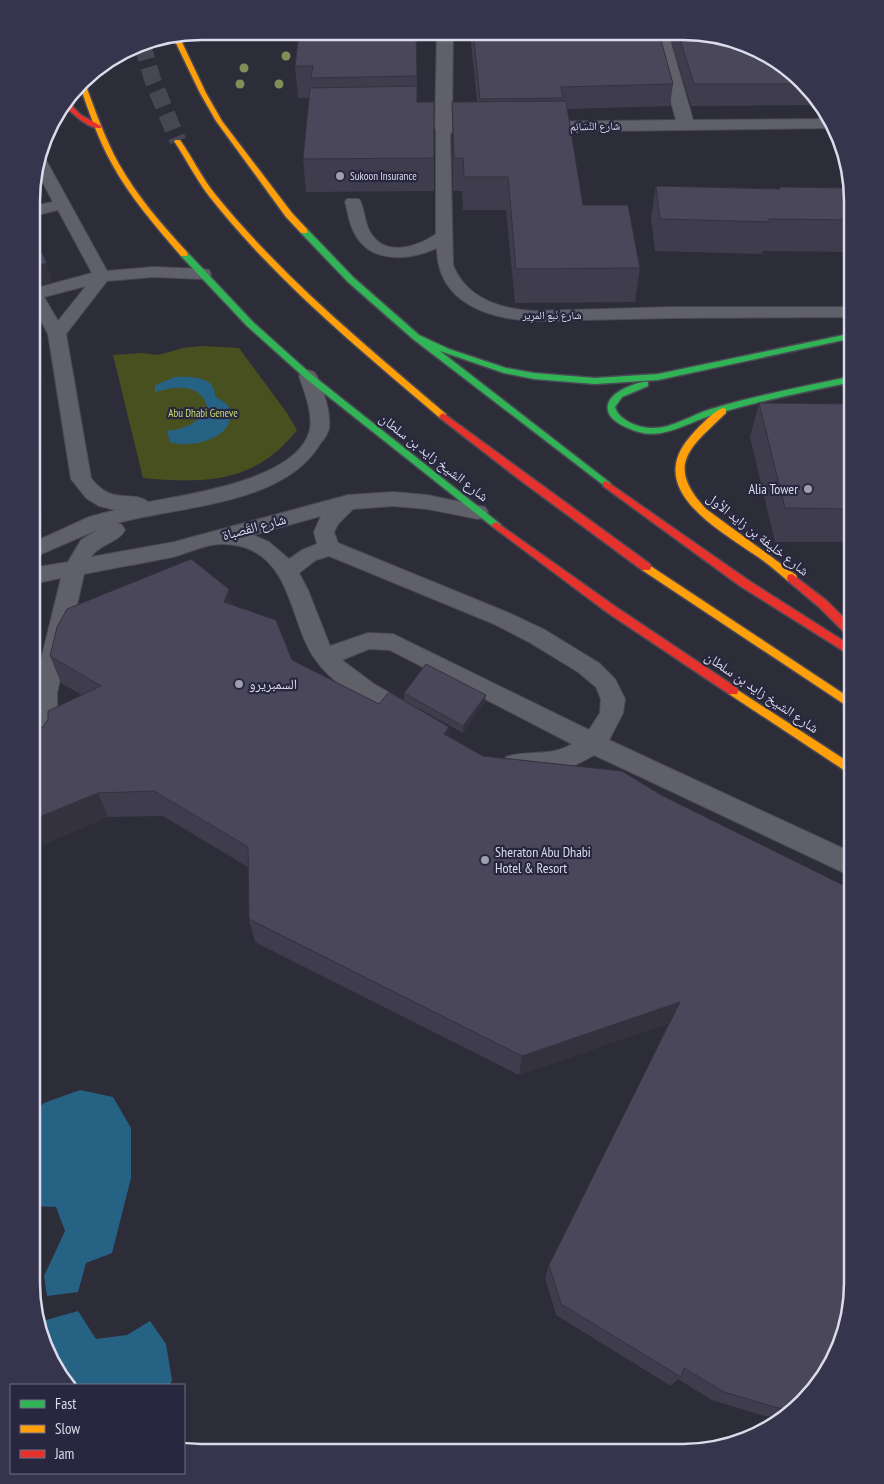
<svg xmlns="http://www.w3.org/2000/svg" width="884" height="1484" viewBox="0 0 884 1484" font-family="'PT Sans Narrow','Noto Naskh Arabic',sans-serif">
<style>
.green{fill:#47501e}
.water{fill:#266284}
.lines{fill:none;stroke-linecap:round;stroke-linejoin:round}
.highway-tunnel{stroke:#474754;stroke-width:17;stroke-dasharray:17 8;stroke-linecap:butt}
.lane-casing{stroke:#4a4954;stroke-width:2}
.street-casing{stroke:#4a4954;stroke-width:2}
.fast-casing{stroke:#4a4954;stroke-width:3}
.slow-casing{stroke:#4a4954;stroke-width:3}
.jam-casing{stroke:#4a4954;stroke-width:3}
.lane{fill:#60606b;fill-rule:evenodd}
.street{fill:#60606b;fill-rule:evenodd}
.fast{fill:#30b455;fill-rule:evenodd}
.slow{fill:#ff9f0a;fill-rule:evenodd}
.jam{fill:#e5322d;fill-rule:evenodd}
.tree{fill:#828e56}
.wall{fill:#3f3d4d}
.shaded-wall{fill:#33323e}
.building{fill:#494759;stroke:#33323e}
.poi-dot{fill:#9e9fad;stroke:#28273f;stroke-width:2}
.labels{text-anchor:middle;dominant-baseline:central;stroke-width:4.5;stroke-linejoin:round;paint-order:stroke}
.far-street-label{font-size:11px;fill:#dbdceb;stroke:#28273f}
.far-poi-label{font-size:11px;fill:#dbdceb;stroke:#28273f;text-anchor:start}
.far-park-label{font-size:11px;fill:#c7dd6e;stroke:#28273f}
.street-label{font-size:14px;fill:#dbdceb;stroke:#28273f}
.poi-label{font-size:14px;fill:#dbdceb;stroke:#28273f;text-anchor:start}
.rim{fill:none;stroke:#dbdceb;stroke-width:2.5}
</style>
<rect width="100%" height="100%" fill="#2d2d39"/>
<!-- green -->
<path class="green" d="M202 346 239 348 287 413 297 430C256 483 204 484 143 478L113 355 142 353 158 355 183 348Z"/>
<!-- water -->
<g class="water">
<path d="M175 377C189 376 216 376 215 396L228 405C239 431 208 444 186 444 181 445 175 443 170 442L167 431C185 429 200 423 207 406 199 382 175 387 155 392V385Z"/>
<polygon points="80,1090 113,1097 131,1128 131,1178 112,1253 86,1263 78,1292 47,1296 44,1276 65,1231 56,1207 31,1206 31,1116 44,1103"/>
<polygon points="78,1311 96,1339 127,1335 150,1321 166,1344 172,1380 170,1385 73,1385 44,1348 39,1322"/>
</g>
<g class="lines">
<!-- highway-tunnel -->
<polyline class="highway-tunnel" points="142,43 153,81 178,141"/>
<defs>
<g id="lane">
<path d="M266 31 337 32 339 34C329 45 281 37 267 34Z"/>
<polygon points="379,32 433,32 426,36 385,37 380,36"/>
<path d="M443 124 448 125 450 128 453 265C466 298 500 309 534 311L674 307H853V317L674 318 534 321C487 319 437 302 437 248 409 261 369 264 354 232 349 223 348 212 345 202L347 199H359C365 208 364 222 370 232 385 258 417 247 436 234V128L438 125Z"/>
<path d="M40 156 46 160 107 271 153 267 203 269 209 270 211 274 209 278 203 279 153 277 107 281 66 334 91 478C113 507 132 489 148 502 190 494 300 479 310 429 313 412 304 391 299 376L302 372 308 370 314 372 317 376C323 391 331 411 329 428 328 434 324 439 320 444 284 505 179 506 117 523L122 525 125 530C118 543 99 544 91 557L174 542 348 495 393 492 427 495 485 507 488 512 485 517 478 519 427 509 393 506 353 509 338 524 334 532 338 543 509 613 545 630 599 663 615 679 625 699 623 713 609 740 853 853V877L594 755C570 770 535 781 506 771L503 764 506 757C529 749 548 758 572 744L390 650 369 649 342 660 374 684 418 709 422 716 418 723C404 727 393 718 380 711 356 697 331 682 315 659 290 623 293 564 244 547 237 545 228 544 221 544 206 544 188 553 173 557 144 563 113 568 84 574L57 693 58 744 54 751 46 754 38 751 34 744 33 693 61 578 32 584V568L68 562 81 540 99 529 32 558V543L89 517 115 510 99 506 86 498 71 479 48 334 33 306V289L92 273 58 210 33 216V206L53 202 36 169ZM86 286 58 321 44 297ZM321 516 314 532 317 544 302 550 289 559 269 542 253 535ZM329 556 494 624 529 642 578 672 596 687 601 699 600 713 589 730 393 634 368 633 330 646 308 590 299 573 316 560Z"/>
</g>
<g id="street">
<polygon points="437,32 453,32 452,123 489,122 495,123 497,127 495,131 443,133 437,132 435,128"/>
<polygon points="652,33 668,33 693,120 827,119 834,128 532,132 526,131 524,127 526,123 532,122 676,120"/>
</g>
<g id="fast">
<polygon points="301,229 307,229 354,278 419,335 449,349 506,368 534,373 595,378 658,374 853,333 853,338 658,380 595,384 534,379 504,373 440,351 609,482 611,484 606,487 413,339 348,282 301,233"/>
<polygon points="181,252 187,252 253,322 311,374 499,523 501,525 499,527 493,527 305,378 247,326 181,256"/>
<path d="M853 376V382C808 391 763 400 719 413 699 418 682 429 661 433 650 435 638 433 628 428 599 416 602 397 630 386 636 384 642 381 648 382V386L622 397 615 407C619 421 639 428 653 428 673 428 691 415 711 409 757 395 805 386 853 376Z"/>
</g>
<g id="slow">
<polygon points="179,36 206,93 222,121 292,213 307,229 307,233 301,233 286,217 216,121 200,93 173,37"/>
<path d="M83 81 85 83C95 110 105 139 119 164 137 196 162 225 187 252V256H181C156 227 130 197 112 164 98 139 89 112 80 86Z"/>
<path d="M176 140H180C192 157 202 178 215 194 282 277 365 345 446 414V418H440C359 349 275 280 209 196 196 179 186 159 174 141Z"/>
<path d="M723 408 726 409V413C691 447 664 464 706 509L796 575 797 578 796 581H788C776 571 765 561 752 553 716 528 646 489 689 438 696 430 713 411 723 408Z"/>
<polygon points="646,563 853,700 853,710 642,570 641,567 642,564"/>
<polygon points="733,687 853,765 853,776 729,694 728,691"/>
</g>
<g id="jam">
<path d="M67 101 81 115 101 126V128C88 129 73 114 64 105Z"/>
<polygon points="443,413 650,564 651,567 650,570 642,570 520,480 440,418 439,416"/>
<polygon points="606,481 748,580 853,647 853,657 740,586 603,486 603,482"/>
<polygon points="496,522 616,607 737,688 738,691 737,694 729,694 608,613 493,527 491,525"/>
<polygon points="792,574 827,601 853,627 853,638 849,637 819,607 788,581 787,578 788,575"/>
</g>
</defs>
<!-- lane casing -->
<use href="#lane" class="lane-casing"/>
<!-- street casing -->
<use href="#street" class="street-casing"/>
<!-- fast casing -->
<use href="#fast" class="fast-casing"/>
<!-- slow casing -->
<use href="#slow" class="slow-casing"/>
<!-- jam casing -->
<use href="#jam" class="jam-casing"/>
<!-- lane -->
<use href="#lane" class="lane"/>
<!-- street -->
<use href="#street" class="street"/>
<!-- fast -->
<use href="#fast" class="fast"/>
<!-- slow -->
<use href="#slow" class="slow"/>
<!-- jam -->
<use href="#jam" class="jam"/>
</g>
<!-- trees -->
<g class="tree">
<circle cx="286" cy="56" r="4.5"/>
<circle cx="244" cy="68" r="4.5"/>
<circle cx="240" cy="84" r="4.5"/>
<circle cx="279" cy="84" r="4.5"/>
</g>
<!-- wall -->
<g class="wall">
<polygon points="417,32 417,102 434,102 434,191 306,192 303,159 309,98 298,98 295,66"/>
<polygon points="470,32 659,33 673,84 670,106 567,109 583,205 640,268 635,302 515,303 506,210 463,210 462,191 453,191 452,102 477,102"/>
<polygon points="669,33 706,33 787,66 816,105 691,106"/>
<polygon points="656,186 779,189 779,187 853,201 853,252 763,251 762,254 655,251 651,218"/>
<polygon points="759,403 853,404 853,542 775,542 750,437"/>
<polygon points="233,605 292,660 379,704 449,737 483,756 622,771 818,1386 777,1417 764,1416 712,1400 678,1379 671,1386 556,1315 545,1278 549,1265 669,1023 519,1075 255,942 249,919 248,867 163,816 108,817 33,730 43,727 82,695 61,683 50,656"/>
<polygon points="404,693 485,701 463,733 404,700"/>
</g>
<!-- shaded-wall -->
<g class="shaded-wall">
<polygon points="47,263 52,282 33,287 33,267"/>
<polygon points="229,589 235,616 224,602"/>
<polygon points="486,695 485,701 463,733 463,726"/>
<polygon points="449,727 449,753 444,734"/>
<polygon points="98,793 108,817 32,850 32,820"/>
<polygon points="680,1002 671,1022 519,1075 522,1056"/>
</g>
<!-- building -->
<g class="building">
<polygon points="299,32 416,32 417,76 311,78 313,66 295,66"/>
<polygon points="473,32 659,33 673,84 561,87 563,98 480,99"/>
<polygon points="678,33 706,33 787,66 800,84 694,84"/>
<polygon points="417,86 417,102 434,102 434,158 303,159 310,88"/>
<polygon points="566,101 583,205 628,205 640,268 516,269 508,177 464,177 463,158 454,158 452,102"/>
<polygon points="656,186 780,189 779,187 850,188 853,201 853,220 769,219 770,222 660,219"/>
<polygon points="33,235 47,263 33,267"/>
<polygon points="759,403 853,404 853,509 785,508"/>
<polygon points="191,559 229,589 224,602 276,620 292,660 379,704 389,692 449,727 444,734 483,756 622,771 661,795 853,890 852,1295 844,1338 818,1386 788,1409 778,1408 724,1392 684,1368 681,1377 561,1304 549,1265 680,1002 522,1056 249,919 248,847 154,791 98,793 32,820 32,730 33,730 43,727 48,719 48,711 101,686 50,656 57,627 67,609"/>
<polygon points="426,664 486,695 463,726 404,693"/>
</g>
<!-- markers -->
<g class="poi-dot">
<circle cx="340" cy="176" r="5"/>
<circle cx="808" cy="489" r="5"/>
<circle cx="239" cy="684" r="5"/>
<circle cx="485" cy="860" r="5"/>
</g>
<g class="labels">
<!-- far-street labels -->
<g class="far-street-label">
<text transform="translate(595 126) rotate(-1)">شارع النَّسَائِم</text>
<text x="552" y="315">شارع نَبع المرِير</text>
</g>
<!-- far-poi labels -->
<g class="far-poi-label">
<text x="350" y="176">Sukoon Insurance</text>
</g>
<!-- far-park labels -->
<g class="far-park-label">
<text x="203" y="413">Abu Dhabi Geneve</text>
</g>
<!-- street labels -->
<g class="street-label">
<text transform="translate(434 457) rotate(38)">شارع الشيخ زايد بن سلطان</text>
<text transform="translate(254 527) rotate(-15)">شارع القَصباة</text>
<text transform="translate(758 534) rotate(38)">شارع خليفة بن زايد الأول</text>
<text transform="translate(762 692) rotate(34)">شارع الشيخ زايد بن سلطان</text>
</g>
<!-- poi labels -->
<g class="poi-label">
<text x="798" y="489" text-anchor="end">Alia Tower</text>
<text x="249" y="684">السمبريرو</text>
<text x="495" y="852">Sheraton Abu Dhabi<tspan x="495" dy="16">Hotel &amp; Resort</tspan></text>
</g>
</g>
<!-- crop -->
<path d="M0 0H884V1484H0ZM201 40H683A161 161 0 0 1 844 201V1283A161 161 0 0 1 683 1444H201A161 161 0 0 1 40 1283V201A161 161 0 0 1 201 40Z" fill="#36354d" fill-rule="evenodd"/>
<path class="rim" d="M201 40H683A161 161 0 0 1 844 201V1283A161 161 0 0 1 683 1444H201A161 161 0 0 1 40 1283V201A161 161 0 0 1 201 40Z"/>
<!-- legend -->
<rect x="10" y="1384" width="175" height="90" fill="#28273f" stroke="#706f84"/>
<rect x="20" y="1400" width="25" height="8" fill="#30b455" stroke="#706f84"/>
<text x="55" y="1409" font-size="15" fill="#dbdceb">Fast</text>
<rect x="20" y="1425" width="25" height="8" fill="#ff9f0a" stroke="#706f84"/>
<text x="55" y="1434" font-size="15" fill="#dbdceb">Slow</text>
<rect x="20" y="1450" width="25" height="8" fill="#e5322d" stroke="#706f84"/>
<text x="55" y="1459" font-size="15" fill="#dbdceb">Jam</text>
</svg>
